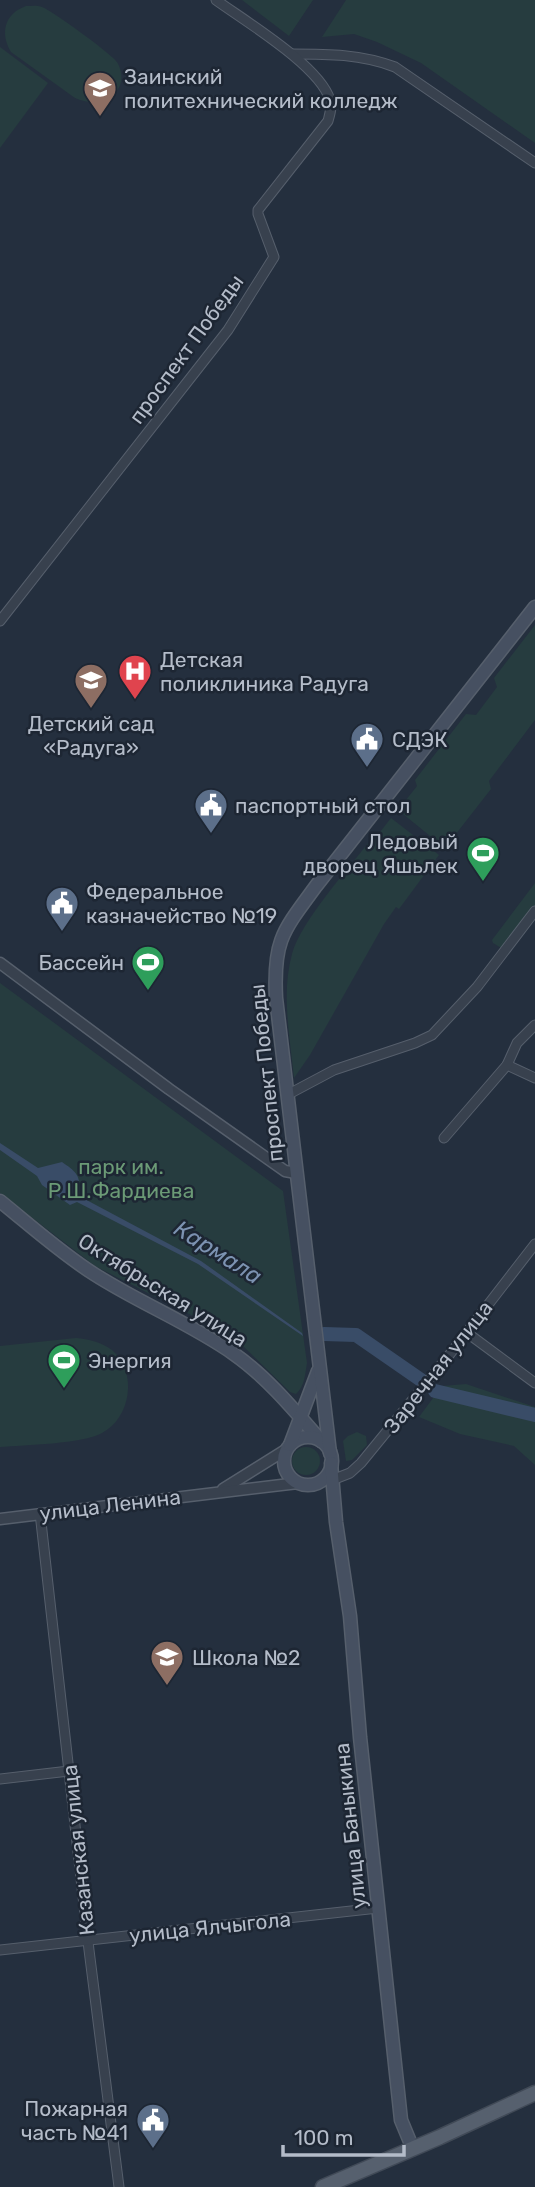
<svg xmlns="http://www.w3.org/2000/svg" width="535" height="2187" viewBox="0 0 535 2187" font-family="Rubik,sans-serif">
<style>
.green{fill:#263c3f}
.water{fill:#394c67}
.lines{fill:none;stroke-linecap:round;stroke-linejoin:round}
.river{stroke:#394c67;stroke-width:14}
.minor-casing{stroke:#565f6c;stroke-width:11}
.tertiary-casing{stroke:#565f6c;stroke-width:13}
.secondary-casing{stroke:#565f6c;stroke-width:15}
.primary-casing{stroke:#414a57;stroke-width:17}
.minor{stroke:#38414e;stroke-width:9}
.tertiary{stroke:#38414e;stroke-width:10}
.secondary{stroke:#465061;stroke-width:12}
.primary{stroke:#56606e;stroke-width:14}
.labels{text-anchor:middle;dominant-baseline:central;stroke-width:5;stroke-linejoin:round;paint-order:stroke}
.poi-label{font-size:21px;fill:#b4bcc9;stroke:#1d2633;text-anchor:start}
.street-label{font-size:21px;fill:#b4bcc9;stroke:#1d2633}
.park-label{font-size:21px;fill:#6b9a76;stroke:#1d2633}
.water-label{font-size:23px;font-style:italic;fill:#7c92b1;stroke:#1d2633}
</style>
<rect width="100%" height="100%" fill="#242f3e"/>
<!-- green -->
<g class="green">
<polygon points="242,0 313,0 289,36"/>
<polygon points="346,0 535,0 535,143 421,63 377,42 354,34 322,37"/>
<path d="M26 6C31 6 37 5 42 7 51 10 112 54 117 62 133 90 103 111 75 98L11 52C0 33 4 14 26 6Z"/>
<polygon points="0,47 48,83 0,148"/>
<polygon points="535,625 535,720 489,781 491,789 445,848 398,810 417,786 415,780 466,714 476,715 497,687 494,678"/>
<path d="M391 818 439 855 399 909 396 907 384 924 310 1055 294 1078C290 1037 281 994 292 954 301 921 350 867 372 838L377 836Z"/>
<polygon points="535,883 535,908 503,949 493,943 492,940"/>
<path d="M0 983 283 1191 307 1363C305 1374 305 1386 296 1394L290 1392 244 1347 197 1318 95 1266 0 1193Z"/>
<path d="M76 1338C89 1339 101 1342 112 1350 138 1372 131 1418 102 1433 82 1444 25 1445 0 1447V1346Z"/>
<polygon points="466,1384 535,1407 535,1465 514,1446 460,1434 419,1417 442,1386"/>
<polygon points="357,1432 366,1436 367,1445 352,1460 346,1461 343,1441 348,1436"/>
<circle cx="306" cy="1461" r="14"/>
</g>
<!-- water -->
<path class="water" d="M0 1143 38 1168 62 1162C78 1173 81 1176 79 1196L201 1261 302 1333 303 1336 198 1264 77 1202 70 1205 42 1185 37 1176 0 1150Z"/>
<g class="lines">
<!-- river -->
<g class="river">
<polyline points="324,1334 356,1335 421,1380"/>
<polyline points="435,1391 535,1415"/>
</g>
<defs>
<g id="minor">
<path d="M292 54C328 54 361 54 395 67L535 163"/>
<path d="M0 621 228 330 274 257 258 214V210L328 121C330 114 332 108 330 100 320 66 245 21 216 0"/>
<polyline points="507,1065 535,1078"/>
<polyline points="287,1095 334,1070 415,1043 432,1035 477,987 535,911"/>
<polyline points="444,1138 507,1065 517,1043 535,1025"/>
<polyline points="466,1332 535,1383"/>
<polyline points="332,1480 350,1473 361,1463 450,1354 535,1244"/>
<polyline points="40,1513 89,1950 119,2187"/>
<polyline points="0,1779 69,1771"/>
<polyline points="0,1950 378,1908"/>
</g>
<g id="tertiary">
<polyline points="0,963 169,1089 285,1171 296,1173"/>
<polyline points="223,1489 287,1449"/>
<polyline points="0,1519 298,1483"/>
</g>
<g id="secondary">
<path d="M0 1201C31 1226 61 1253 94 1274 139 1303 190 1323 234 1354 267 1377 295 1411 321 1441"/>
<circle cx="308" cy="1461" r="24"/>
<polyline points="290,1445 318,1371"/>
<path d="M330 1453 276 998C273 940 283 931 316 886L535 607"/>
<polyline points="331,1463 336,1522 350,1616 360,1737 401,2120 413,2149"/>
</g>
<polyline id="primary" points="323,2187 440,2137 535,2093"/>
</defs>
<!-- minor casing -->
<use href="#minor" class="minor-casing"/>
<!-- tertiary casing -->
<use href="#tertiary" class="tertiary-casing"/>
<!-- secondary casing -->
<use href="#secondary" class="secondary-casing"/>
<!-- primary casing -->
<use href="#primary" class="primary-casing"/>
<!-- minor -->
<use href="#minor" class="minor"/>
<!-- tertiary -->
<use href="#tertiary" class="tertiary"/>
<!-- secondary -->
<use href="#secondary" class="secondary"/>
<!-- primary -->
<use href="#primary" class="primary"/>
</g>
<!-- icons -->
<defs>
<symbol id="university-pin" viewBox="-11 -11 22 30"><path d="M0 17L-7.5 6A9.5 9.5 0 1 1 7.5 6Z" fill="#8d6e63" stroke="#1d2633"/><path d="M0-5L7-2L0 1L-7-2ZM-4 1L0 2.5L4 1V4Q0 6-4 4Z" fill="#fff"/></symbol>
<symbol id="hospital-pin" viewBox="-11 -11 22 30"><path d="M0 17L-7.5 6A9.5 9.5 0 1 1 7.5 6Z" fill="#e0444e" stroke="#1d2633"/><path d="M-5-5h3v3.5h4V-5h3V5h-3V1.5h-4V5h-3Z" fill="#fff"/></symbol>
<symbol id="school-pin" viewBox="-11 -11 22 30"><path d="M0 17L-7.5 6A9.5 9.5 0 1 1 7.5 6Z" fill="#8d6e63" stroke="#1d2633"/><path d="M0-5L7-2L0 1L-7-2ZM-4 1L0 2.5L4 1V4Q0 6-4 4Z" fill="#fff"/></symbol>
<symbol id="civic-pin" viewBox="-11 -11 22 30"><path d="M0 17L-7.5 6A9.5 9.5 0 1 1 7.5 6Z" fill="#5c6f8a" stroke="#1d2633"/><path d="M-.6-6.5H3V-4.5H.6V-3L4-1V1h2V6H-6V1h2V-1L-.6-3ZM-1.2 2.5V6h2.4V2.5Z" fill="#fff"/></symbol>
<symbol id="stadium-pin" viewBox="-11 -11 22 30"><path d="M0 17L-7.5 6A9.5 9.5 0 1 1 7.5 6Z" fill="#2e9e5b" stroke="#1d2633"/><path d="M0-5a6.5 5 0 1 0 0 10a6.5 5 0 1 0 0-10ZM-3.5-1.8h7v3.6h-7Z" fill="#fff"/></symbol>
</defs>
<g fill-rule="evenodd">
<use href="#university-pin" x="81" y="69" width="38" height="52"/>
<use href="#hospital-pin" x="116" y="652" width="38" height="52"/>
<use href="#school-pin" x="72" y="661" width="38" height="52"/>
<use href="#civic-pin" x="348" y="720" width="38" height="52"/>
<use href="#civic-pin" x="192" y="786" width="38" height="52"/>
<use href="#stadium-pin" x="464" y="834" width="38" height="52"/>
<use href="#civic-pin" x="43" y="884" width="38" height="52"/>
<use href="#stadium-pin" x="129" y="943" width="38" height="52"/>
<use href="#stadium-pin" x="45" y="1341" width="38" height="52"/>
<use href="#school-pin" x="148" y="1638" width="38" height="52"/>
<use href="#civic-pin" x="134" y="2101" width="38" height="52"/>
</g>
<g class="labels">
<!-- poi labels -->
<g class="poi-label">
<text x="124" y="76">Заинский<tspan x="124" dy="24">политехнический колледж</tspan></text>
<text x="160" y="659">Детская<tspan x="160" dy="24">поликлиника Радуга</tspan></text>
<text x="91" y="723" text-anchor="middle">Детский сад<tspan x="91" dy="24">«Радуга»</tspan></text>
<text x="392" y="739">СДЭК</text>
<text x="235" y="805">паспортный стол</text>
<text x="458" y="841" text-anchor="end">Ледовый<tspan x="458" dy="24">дворец Яшьлек</tspan></text>
<text x="86" y="891">Федеральное<tspan x="86" dy="24">казначейство №19</tspan></text>
<text x="124" y="962" text-anchor="end">Бассейн</text>
<text x="88" y="1360">Энергия</text>
<text x="192" y="1657">Школа №2</text>
<text x="128" y="2108" text-anchor="end">Пожарная<tspan x="128" dy="24">часть №41</tspan></text>
</g>
<!-- street labels -->
<g class="street-label">
<text transform="translate(186 349) rotate(-54)">проспект Победы</text>
<text transform="translate(266 1073) rotate(-96)">проспект Победы</text>
<text transform="translate(163 1290) rotate(32)">Октябрьская улица</text>
<text transform="translate(438 1367) rotate(-52)">Заречная улица</text>
<text transform="translate(110 1505) rotate(-7)">улица Ленина</text>
<text transform="translate(350 1826) rotate(-96)">улица Баныкина</text>
<text transform="translate(78 1850) rotate(-96)">Казанская улица</text>
<text transform="translate(210 1927) rotate(-6)">улица Ялчыгола</text>
</g>
<!-- park labels -->
<g class="park-label">
<text x="121" y="1166">парк им.<tspan x="121" dy="24">Р.Ш.Фардиева</tspan></text>
</g>
<!-- water labels -->
<g class="water-label">
<text transform="translate(218 1252) rotate(32)">Кармала</text>
</g>
</g>
<!-- scale -->
<path d="M283 2145v10h121v-10" fill="none" stroke="#b4bcc9" stroke-width="3.5"/>
<text x="294" y="2145" font-size="21" fill="#b4bcc9" stroke="#1d2633" stroke-width="5" paint-order="stroke">100 m</text>
</svg>
